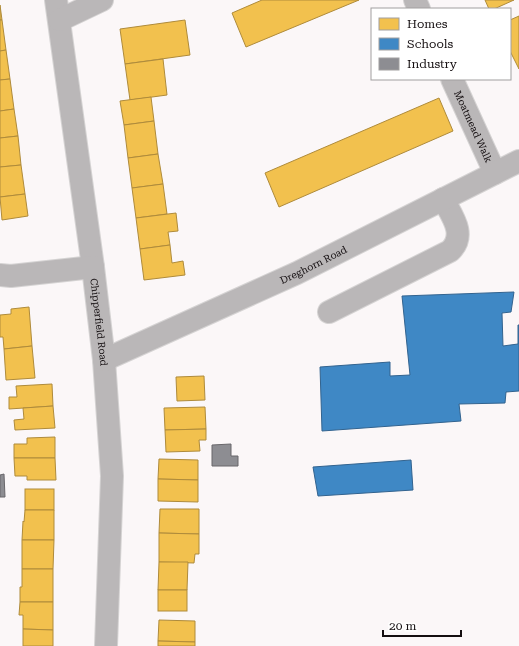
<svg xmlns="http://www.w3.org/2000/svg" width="519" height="646" viewBox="0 0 519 646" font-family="'Roboto Serif',serif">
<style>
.homes{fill:#f2c14e;stroke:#af8b3b}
.schools{fill:#3f88c5;stroke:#32638f}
.industry{fill:#8d8d92;stroke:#69676b}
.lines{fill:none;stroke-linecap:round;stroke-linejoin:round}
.minor-casing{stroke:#d5d3d3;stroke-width:24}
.minor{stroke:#bab7b8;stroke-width:22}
.labels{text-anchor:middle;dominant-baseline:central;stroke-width:4;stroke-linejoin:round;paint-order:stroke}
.street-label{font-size:10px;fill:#140e10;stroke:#fff}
</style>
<rect width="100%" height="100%" fill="#fbf7f8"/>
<!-- homes -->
<g class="homes">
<polygon points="262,0 359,0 246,47 232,13"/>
<polygon points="485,0 514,0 494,9 489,9"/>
<polygon points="0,5 2,20 0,20"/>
<polygon points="519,16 519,69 510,51 510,20"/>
<polygon points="0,20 2,20 6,50 0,51"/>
<polygon points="185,20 190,55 125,64 120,29"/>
<polygon points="6,50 10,79 0,80 0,51"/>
<polygon points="163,59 167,95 130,100 125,64"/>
<polygon points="10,79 14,109 0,111 0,80"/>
<polygon points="151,97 154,121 124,125 120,101"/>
<polygon points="439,98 453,131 279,207 265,173"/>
<polygon points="14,109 18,136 0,138 0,111"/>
<polygon points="154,121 158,154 128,158 124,125"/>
<polygon points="18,136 21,165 0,167 0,138"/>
<polygon points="158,154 163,184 132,188 128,158"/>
<polygon points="21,165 25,194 0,197 0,167"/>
<polygon points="163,184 167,214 136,218 132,188"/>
<polygon points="25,194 28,216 2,220 0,197"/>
<polygon points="176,213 178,231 168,232 170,245 140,249 136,218"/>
<polygon points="170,245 172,263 183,261 185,275 144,280 140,249"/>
<polygon points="29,307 32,346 4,349 3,337 0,337 0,315 11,314 11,309"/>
<polygon points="32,346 35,378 6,380 4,349"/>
<polygon points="204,376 205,400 177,401 176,377"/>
<polygon points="52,384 53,406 9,409 9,397 17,397 16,386"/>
<polygon points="53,406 55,428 15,430 14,420 24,419 23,408"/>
<polygon points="205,407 206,429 165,430 164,408"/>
<polygon points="206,429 206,440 199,440 200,451 166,452 165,430"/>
<polygon points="55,437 55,458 14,458 14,444 27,444 27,438"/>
<polygon points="14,458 55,458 56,480 27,480 27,476 15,476"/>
<polygon points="159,459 198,460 198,480 158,479"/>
<polygon points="158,479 198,480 198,502 158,501"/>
<rect x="25" y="489" width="29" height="21"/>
<polygon points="160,509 199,509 199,534 159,533"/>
<polygon points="25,510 54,510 54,540 22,540 23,521 24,522"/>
<polygon points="159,533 199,534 199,554 195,554 194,563 159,562"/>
<polygon points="22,540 54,540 53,569 22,569"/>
<polygon points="159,562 188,562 187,590 158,590"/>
<polygon points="22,569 53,569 53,602 20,602 20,587 22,587"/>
<rect x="158" y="590" width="29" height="21"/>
<polygon points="20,602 53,602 53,630 23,629 23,615 19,615"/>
<polygon points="159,620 195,621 195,642 158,641"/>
<polygon points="23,629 53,630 53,646 23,646"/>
<polygon points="158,641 195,642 195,646 158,646"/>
</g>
<!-- schools -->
<g class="schools">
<polygon points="514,292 511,312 502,313 503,346 518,344 518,325 519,325 519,391 506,392 505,403 459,404 461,421 322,431 320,367 390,362 390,376 410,375 402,296"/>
<polygon points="411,460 413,490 318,496 313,467"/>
</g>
<!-- industry -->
<g class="industry">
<polygon points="231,444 231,456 238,456 238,466 212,466 212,445"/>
<polygon points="4,474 5,497 0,497 0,475"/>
</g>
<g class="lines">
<defs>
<g id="minor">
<path id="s1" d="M56 0 93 267 104 360 112 476 106 646"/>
<polyline points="415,0 419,9"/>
<polyline points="60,20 102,0"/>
<path id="s2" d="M452 79 495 173"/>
<polyline points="0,275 11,276 93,267"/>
<path d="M329 312 450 251C467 235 452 216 443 199"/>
<path id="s3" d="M104 360 297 273 519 161"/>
</g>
</defs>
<!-- minor casing -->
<use href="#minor" class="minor-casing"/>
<!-- minor -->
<use href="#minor" class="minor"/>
</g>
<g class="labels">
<!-- street labels -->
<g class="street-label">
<text stroke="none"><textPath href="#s2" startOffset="52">Moatmead Walk</textPath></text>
<text stroke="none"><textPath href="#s3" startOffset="230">Dreghorn Road</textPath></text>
<text stroke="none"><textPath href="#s1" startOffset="325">Chipperfield Road</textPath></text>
</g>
</g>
<!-- legend -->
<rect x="371" y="8" width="140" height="72" fill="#ffffff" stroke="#a19f9f"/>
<rect x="379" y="18" width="20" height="12" fill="#f2c14e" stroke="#a19f9f"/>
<text x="407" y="28" font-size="12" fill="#140e10">Homes</text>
<rect x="379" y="38" width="20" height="12" fill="#3f88c5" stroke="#a19f9f"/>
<text x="407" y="48" font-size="12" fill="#140e10">Schools</text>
<rect x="379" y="58" width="20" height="12" fill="#8d8d92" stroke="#a19f9f"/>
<text x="407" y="68" font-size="12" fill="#140e10">Industry</text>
<!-- scale -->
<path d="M383 630v6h78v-6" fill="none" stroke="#140e10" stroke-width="2"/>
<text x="389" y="630" font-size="12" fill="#140e10" stroke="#ffffff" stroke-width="3" paint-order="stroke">20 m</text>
</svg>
